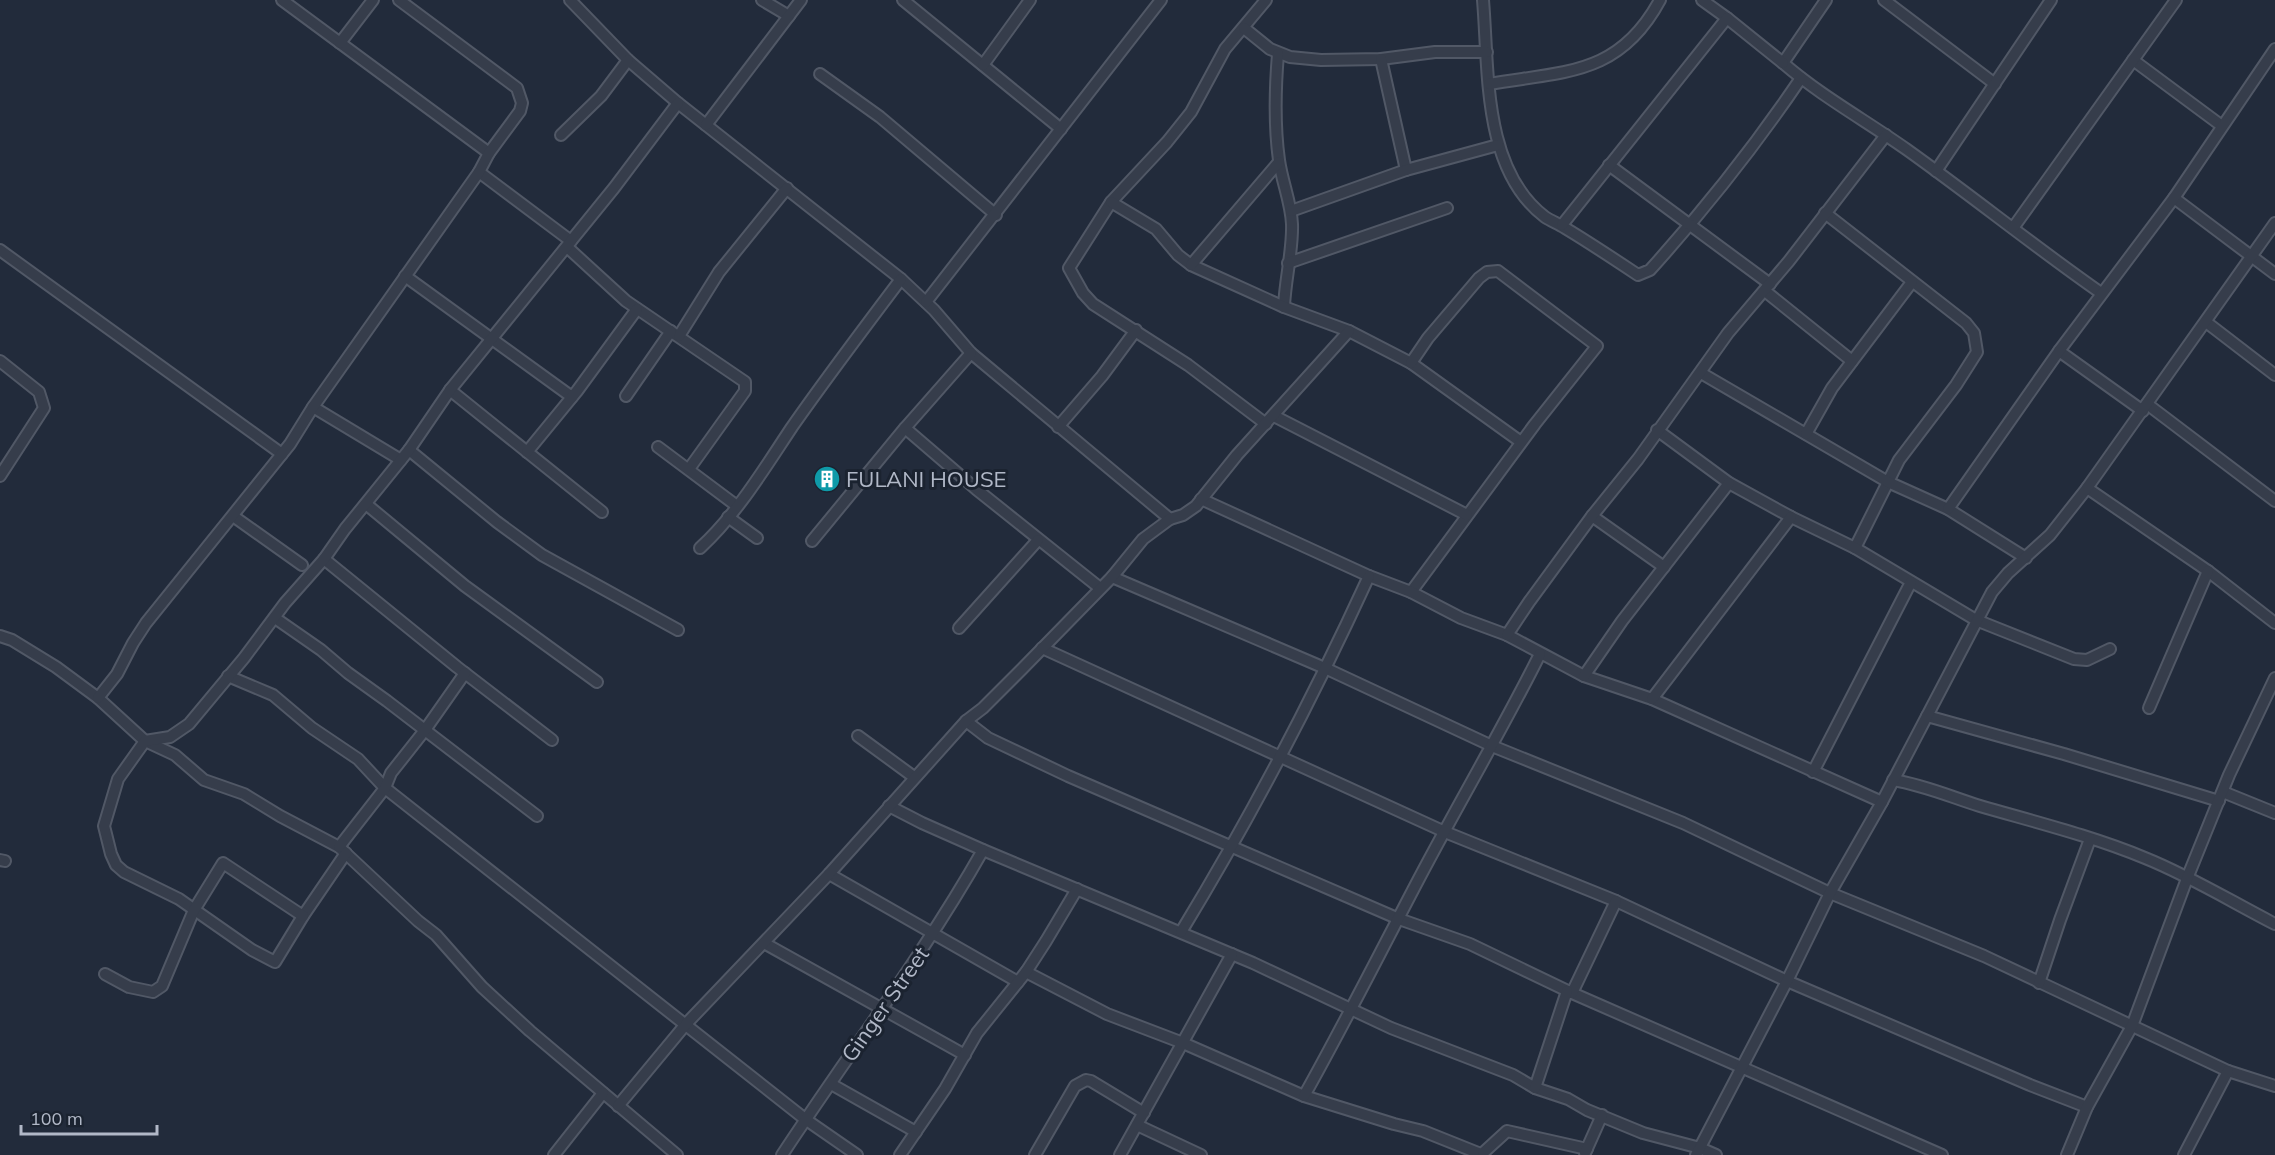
<svg xmlns="http://www.w3.org/2000/svg" width="2275" height="1155" viewBox="0 0 2275 1155" font-family="Mulish,sans-serif">
<style>
.lines{fill:none;stroke-linecap:round;stroke-linejoin:round}
.street-casing{stroke:#515866;stroke-width:14}
.street{stroke:#363d4b;stroke-width:10}
.labels{text-anchor:middle;dominant-baseline:central;stroke-width:6;stroke-linejoin:round;paint-order:stroke}
.poi-label{font-size:22px;fill:#b1b8c7;stroke:#1b2330;text-anchor:start}
.street-label{font-size:22px;fill:#b1b8c7;stroke:#1b2330}
</style>
<rect width="100%" height="100%" fill="#222b3b"/>
<g class="lines">
<defs>
<g id="street">
<polyline points="282,0 489,153"/>
<polyline points="570,0 628,60 678,103 901,279 934,310 971,353 1170,519"/>
<polyline points="762,0 789,16"/>
<polyline points="903,0 1061,129"/>
<polyline points="1266,0 1225,49 1191,112 1167,142 1111,202 1069,268 1083,293 1093,304 1188,365 1266,424"/>
<path d="M1483 0C1489 70 1482 169 1545 217 1551 221 1559 224 1565 228 1590 243 1614 259 1638 275L1650 270C1705 209 1755 146 1801 78"/>
<polyline points="1702,0 1727,18"/>
<path d="M1826 0 1783 63C1821 96 1865 120 1906 149 1972 196 2035 247 2101 293"/>
<polyline points="1884,0 1995,84"/>
<polyline points="1244,28 1270,49 1290,57 1321,60 1381,59 1435,52 1487,52"/>
<polyline points="340,43 373,0"/>
<path d="M1278 54C1275 90 1274 124 1279 160 1282 182 1291 202 1292 224 1293 250 1285 280 1284 307"/>
<polyline points="1381,59 1406,170"/>
<polyline points="2133,60 2222,126"/>
<polyline points="983,65 1030,0"/>
<polyline points="820,74 880,117 996,215"/>
<path d="M1489 84C1565 71 1619 76 1660 0"/>
<polyline points="706,125 801,0"/>
<polyline points="561,135 601,96 628,60"/>
<polyline points="1609,165 1770,284"/>
<polyline points="1936,171 2051,0"/>
<polyline points="479,172 571,241"/>
<polyline points="2174,198 2275,274"/>
<polyline points="1111,202 1156,229 1178,255 1191,265 1284,307 1349,331 1411,363 1521,442"/>
<polyline points="1291,211 1406,170 1498,145"/>
<polyline points="1825,213 1966,323 1974,333 1977,352 1956,385 1899,460 1855,548"/>
<polyline points="1562,225 1727,18 1783,63"/>
<polyline points="2013,228 2176,0"/>
<polyline points="567,247 626,301 745,382 745,391 689,469"/>
<polyline points="0,250 282,454"/>
<polyline points="1288,263 1447,208"/>
<polyline points="1191,265 1279,162"/>
<polyline points="405,276 572,397"/>
<polyline points="1765,291 1852,361"/>
<polyline points="926,302 1161,0"/>
<polyline points="2206,322 2275,375"/>
<polyline points="679,336 719,272 787,188"/>
<polyline points="2059,351 2143,411"/>
<polyline points="0,361 39,392 44,408 0,476"/>
<polyline points="1411,363 1428,338 1479,278 1487,272 1498,271 1597,346 1535,424 1411,592"/>
<polyline points="1701,373 1888,482 1948,509 2026,558"/>
<polyline points="450,390 602,512"/>
<polyline points="626,396 671,331"/>
<polyline points="2147,404 2275,501"/>
<polyline points="313,407 401,460"/>
<polyline points="1274,416 1467,515"/>
<polyline points="1058,427 1102,376 1136,330"/>
<polyline points="905,428 976,489 1100,588"/>
<polyline points="1657,430 1729,483 1791,517 1855,548 1976,620 2074,659 2087,660 2110,649"/>
<polyline points="1806,434 1832,388 1912,282"/>
<polyline points="658,447 737,506"/>
<polyline points="409,450 497,522 542,555 678,630"/>
<polyline points="527,452 577,391 637,309"/>
<polyline points="2087,488 2208,571 2275,623"/>
<polyline points="1201,499 1369,576 1411,592 1461,618 1507,635 1584,676 1652,699 1882,802"/>
<polyline points="366,504 465,586 597,682"/>
<polyline points="1948,509 2059,351 2174,198 2275,49"/>
<polyline points="233,516 302,565"/>
<polyline points="1592,516 1664,567"/>
<polyline points="728,517 757,538"/>
<polyline points="812,541 905,428 971,353"/>
<path d="M700 548C737 514 764 469 792 427 827 377 864 328 901 279"/>
<polyline points="324,559 457,667 552,740"/>
<polyline points="1112,577 1327,669 1492,746 1683,823 1830,893 1984,956 2228,1071 2275,1086"/>
<polyline points="275,618 321,650 348,673 387,701 537,816"/>
<polyline points="959,628 1038,540"/>
<polyline points="1507,635 1529,602 1592,516 1638,459 1728,333 1789,261 1886,135"/>
<polyline points="0,636 12,640 56,667 98,698 145,741 175,755 204,780 244,794 280,816 339,847 418,921 436,935 482,987 530,1031 677,1155"/>
<polyline points="1042,648 1445,832 1616,901 1787,981 2030,1085 2087,1107"/>
<polyline points="228,676 273,695 312,728 358,759 385,788 805,1119 857,1155"/>
<polyline points="1584,676 1622,621 1729,483"/>
<polyline points="98,698 117,674 133,643 146,623 290,444 313,407 479,172 489,153 520,111 522,103 517,88 399,0"/>
<polyline points="1652,699 1791,517"/>
<polyline points="2149,708 2208,571"/>
<polyline points="1927,716 2064,754 2219,801"/>
<polyline points="966,721 988,738 1068,776 1399,919 1470,944 1572,993 1942,1155"/>
<polyline points="858,736 914,777"/>
<polyline points="1813,772 1911,582"/>
<path d="M1893 780C1924 785 1951 797 1980 806 2035 822 2092 836 2145 858 2190 876 2232 902 2275 924"/>
<polyline points="2223,792 2275,813"/>
<polyline points="889,806 922,823 983,850 1253,963 1391,1028 1513,1075 1535,1088 1568,1099 1587,1110 1643,1133 1700,1148 1716,1155"/>
<polyline points="339,847 385,788 391,773 425,730 465,673"/>
<polyline points="346,853 303,916 275,962 252,950 179,899 124,872 116,865 111,854 104,826 118,779 145,741 170,737 189,724 244,658 285,603 324,559 345,529 409,450 450,390 614,188 678,103"/>
<polyline points="0,860 5,861"/>
<polyline points="829,874 1018,982"/>
<path d="M1181 932C1251 817 1313 698 1369 576"/>
<polyline points="764,943 965,1055"/>
<polyline points="1026,972 1107,1014 1183,1043 1304,1096 1394,1124 1423,1131 1483,1155"/>
<polyline points="105,974 129,987 153,992 162,986 194,910 223,863 303,916"/>
<polyline points="2039,983 2060,920 2090,839"/>
<polyline points="1572,993 1616,901"/>
<polyline points="831,1084 916,1132"/>
<polyline points="1535,1088 1567,991"/>
<path d="M1304 1096C1342 1028 1377 959 1413 890 1454 811 1500 734 1540 654"/>
<polyline points="618,1106 686,1024 829,874 966,721 983,708 1022,669 1112,577 1143,539 1170,519 1183,515 1196,506 1237,455 1349,331"/>
<polyline points="1137,1125 1201,1155"/>
<polyline points="1483,1153 1507,1131 1587,1149"/>
<polyline points="1585,1153 1602,1115"/>
<polyline points="554,1155 603,1093"/>
<path d="M782 1155C849 1053 923 956 983 850"/>
<polyline points="900,1155 945,1089 977,1033 1026,972 1046,941 1077,889"/>
<polyline points="1035,1155 1075,1086 1086,1080 1091,1081 1144,1113"/>
<polyline points="1120,1155 1232,954"/>
<polyline points="1696,1155 1787,981 1830,893 1882,802 1992,592 2008,573 2050,535 2087,488 2275,223"/>
<polyline points="2067,1155 2087,1107 2132,1026 2188,876 2229,775 2275,678"/>
<polyline points="2184,1155 2228,1071"/>
</g>
</defs>
<!-- street casing -->
<use href="#street" class="street-casing"/>
<!-- street -->
<use href="#street" class="street"/>
</g>
<!-- icons -->
<defs>
<symbol id="building-disc" viewBox="-11 -11 22 22"><circle r="9.5" fill="#0f9aa8" stroke="#1b2330"/><path d="M-4-6H4V6H1V3H-1V6H-4ZM-2.5-4.3h1.7v1.8h-1.7ZM.8-4.3h1.7v1.8H.8ZM-2.5-1h1.7V.8h-1.7ZM.8-1h1.7V.8H.8Z" fill="#fff"/></symbol>
</defs>
<g fill-rule="evenodd">
<use href="#building-disc" x="812" y="464" width="30" height="30"/>
</g>
<g class="labels">
<!-- poi labels -->
<g class="poi-label">
<text x="846" y="479">FULANI HOUSE</text>
</g>
<!-- street labels -->
<g class="street-label">
<text transform="translate(885 1004) rotate(-55)">Ginger Street</text>
</g>
</g>
<!-- scale -->
<path d="M21 1125v9h136v-9" fill="none" stroke="#b1b8c7" stroke-width="3"/>
<text x="30" y="1125" font-size="18" fill="#b1b8c7" stroke="#1b2330" stroke-width="4.5" paint-order="stroke">100 m</text>
</svg>
